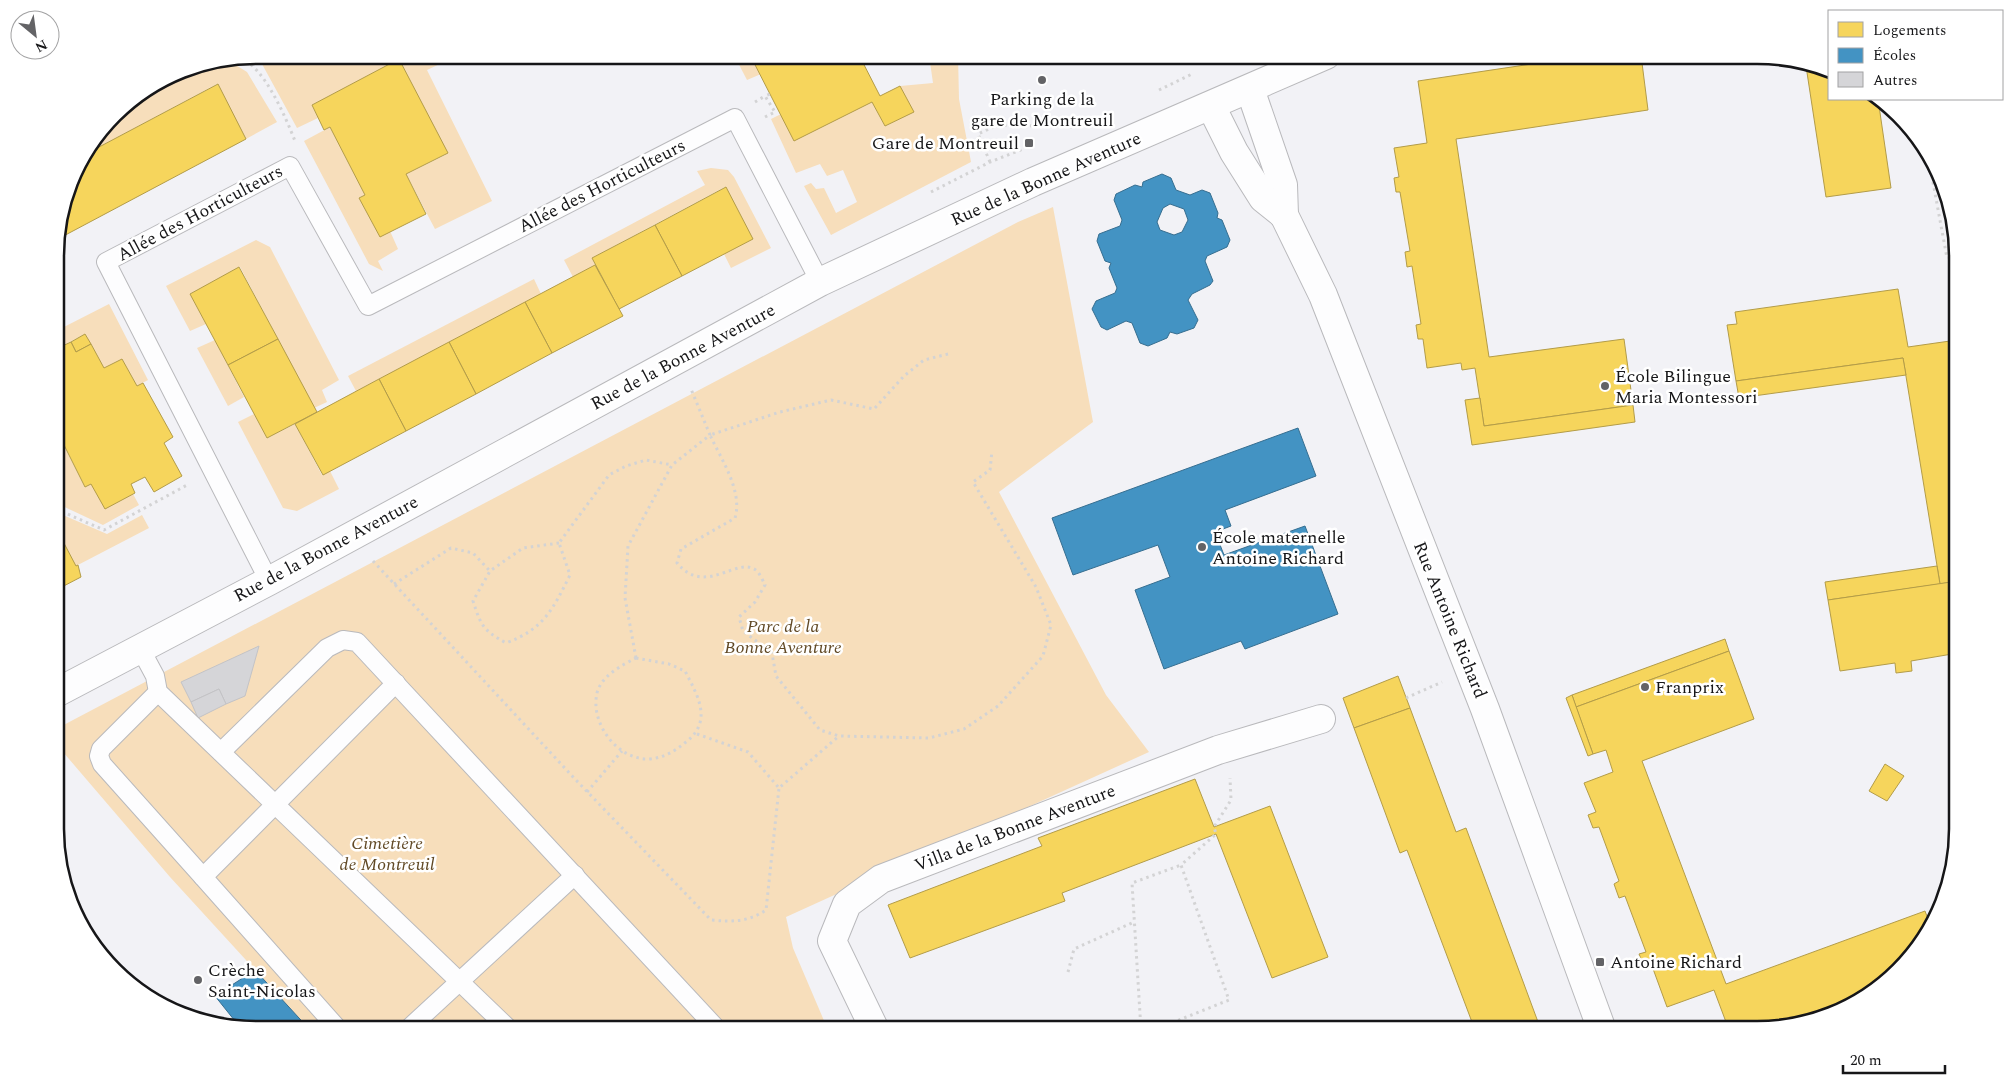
<svg xmlns="http://www.w3.org/2000/svg" width="2013" height="1085" viewBox="0 0 2013 1085" font-family="Spectral,serif">
<style>
.green{fill:#f7debb}
.homes{fill:#f6d55c;stroke:#b39c48}
.schools{fill:#4393c3;stroke:#366e90;fill-rule:evenodd}
.building{fill:#d5d5d8;stroke:#c3c3c6}
.lines{fill:none;stroke-linecap:round;stroke-linejoin:round}
.lane-casing{stroke:#b9b9bc;stroke-width:20}
.street-casing{stroke:#b9b9bc;stroke-width:30}
.secondary-casing{stroke:#b9b9bc;stroke-width:30}
.path{stroke:#d3d3d4;stroke-width:3;stroke-dasharray:2.5 4;stroke-linecap:butt}
.lane{stroke:#fdfdfe;stroke-width:18}
.street{stroke:#fdfdfe;stroke-width:28}
.secondary{stroke:#fdfdfe;stroke-width:28}
.poi-dot{fill:#636366;stroke:#fff;stroke-width:2}
.labels{text-anchor:middle;dominant-baseline:central;stroke-width:5;stroke-linejoin:round;paint-order:stroke}
.poi-label{font-size:18px;fill:#161618;stroke:#fff;text-anchor:start}
.street-label{font-size:18px;fill:#161618;stroke:#fff}
.park-label{font-size:18px;font-style:italic;fill:#614925;stroke:#fff}
.rim{fill:none;stroke:#161618;stroke-width:2.5}
</style>
<rect width="100%" height="100%" fill="#f2f2f6"/>
<!-- green -->
<g class="green">
<polygon points="255,55 459,55 427,70 492,201 435,229 406,174 445,155 399,59 312,105 318,118 297,128 262,64 250,56"/>
<polygon points="734,55 750,55 761,74 747,80"/>
<polygon points="929,55 958,55 959,99 971,162 831,235 804,186 811,183 816,189 824,188 836,213 857,202 843,170 827,176 820,164 796,173 771,119 781,114 872,102 885,126 913,112 900,86 933,83"/>
<polygon points="231,62 247,72 277,122 246,139 217,84 84,155 123,105 176,72"/>
<polygon points="330,127 365,195 359,198 380,236 390,231 398,249 378,261 383,271 369,264 304,141"/>
<polygon points="711,168 728,170 734,177 771,248 731,268 724,254 725,187 592,258 595,265 573,277 564,260 705,185 697,171"/>
<polygon points="1053,207 1093,422 999,492 1106,695 1149,752 786,917 793,948 828,1030 310,1030 170,877 57,745 56,729 1018,222"/>
<polygon points="256,240 270,247 339,380 322,390 327,402 314,408 240,267 190,294 206,324 190,331 166,286"/>
<polygon points="534,279 541,294 356,391 348,376"/>
<polygon points="109,304 148,380 137,386 122,359 104,368 85,334 57,349 62,360 56,363 56,321 60,329"/>
<polygon points="215,340 244,397 228,406 197,348"/>
<polygon points="254,414 267,438 295,424 322,475 330,471 339,489 297,511 283,508 238,422"/>
<polygon points="56,416 62,428 57,432 85,487 91,484 133,494 139,505 103,525 56,503"/>
<polygon points="56,512 107,534 142,515 149,528 76,566 56,528"/>
</g>
<!-- homes -->
<g class="homes">
<polygon points="750,55 859,55 880,96 900,86 914,112 885,126 872,102 794,141"/>
<polygon points="1592,55 1641,55 1648,110 1456,139 1489,357 1624,339 1633,405 1484,426 1475,368 1462,370 1461,363 1427,368 1423,339 1418,339 1416,325 1421,324 1412,266 1407,267 1405,252 1410,251 1400,192 1396,192 1394,178 1399,177 1394,148 1427,143 1418,81"/>
<polygon points="399,59 448,153 406,174 426,214 380,237 359,198 365,195 330,127 324,130 312,105"/>
<polygon points="1806,66 1829,72 1829,99 1878,99 1891,188 1826,197"/>
<polygon points="218,84 246,139 56,240 76,167 84,155"/>
<polygon points="726,187 753,239 682,276 655,225"/>
<polygon points="655,225 682,276 619,309 592,258"/>
<polygon points="595,265 623,316 552,353 525,302"/>
<polygon points="239,267 278,339 228,365 190,294"/>
<polygon points="1898,289 1908,347 1957,340 1957,581 1940,584 1903,358 1736,381 1727,325 1737,324 1735,312"/>
<polygon points="525,302 552,353 476,394 449,342"/>
<polygon points="85,334 91,344 76,352 71,342"/>
<polygon points="278,339 317,412 267,438 228,365"/>
<polygon points="71,342 76,352 91,344 104,368 122,359 137,386 143,383 173,437 164,443 182,476 154,492 145,477 131,484 135,493 105,509 91,484 85,487 57,431 62,428 56,416 56,363 62,360 56,349"/>
<polygon points="449,342 476,394 406,431 379,379"/>
<polygon points="1903,358 1906,375 1739,398 1736,381"/>
<polygon points="379,379 406,431 323,475 295,424"/>
<polygon points="1480,398 1484,426 1633,405 1635,422 1472,445 1465,400"/>
<polygon points="56,528 76,566 78,565 81,577 56,590"/>
<polygon points="1937,566 1940,584 1828,600 1825,582"/>
<polygon points="1951,582 1957,618 1958,653 1911,661 1912,671 1896,673 1895,663 1840,671 1828,600"/>
<polygon points="1725,639 1729,651 1576,707 1572,695"/>
<polygon points="1729,651 1754,719 1642,761 1726,984 1925,911 1931,927 1908,962 1869,996 1837,1012 1803,1023 1771,1030 1729,1030 1714,990 1667,1007 1652,966 1645,968 1639,954 1646,952 1625,896 1619,898 1614,884 1619,881 1599,827 1593,828 1588,815 1596,812 1584,783 1613,772 1606,750 1593,754 1576,707"/>
<polygon points="1398,676 1410,708 1354,728 1343,698"/>
<polygon points="1572,695 1593,754 1588,756 1566,698"/>
<polygon points="1410,708 1456,832 1466,828 1541,1030 1475,1030 1407,850 1400,853 1354,728"/>
<polygon points="1885,764 1904,776 1887,801 1869,791"/>
<polygon points="1195,779 1214,827 1270,806 1328,957 1272,978 1216,834 1062,893 1065,901 910,958 888,905 1042,846 1038,838"/>
</g>
<!-- schools -->
<g class="schools">
<path d="M1162 174 1171 178 1176 190 1190 195 1202 190 1210 193 1218 213 1217 218 1222 220 1230 240 1227 247 1207 256 1205 261 1213 281 1210 285 1192 294 1188 300 1198 320 1194 328 1177 334 1170 332 1167 338 1148 346 1140 343 1132 323 1126 321 1107 330 1101 327 1092 309 1096 301 1115 293 1117 288 1109 268 1111 263 1105 261 1097 241 1099 234 1120 226 1122 220 1114 200 1116 194 1135 185 1142 187 1143 182ZM1170 204 1184 209 1188 220 1182 232 1174 235 1160 230 1157 222 1163 208Z"/>
<polygon points="1298,428 1316,476 1225,510 1231,526 1215,532 1224,555 1305,526 1338,614 1245,649 1241,641 1164,669 1135,590 1170,577 1158,545 1073,575 1052,518"/>
<polygon points="255,970 310,1030 255,1030 239,1026 215,996"/>
</g>
<!-- building -->
<g class="building">
<polygon points="1391,55 1410,55 1394,62"/>
<polygon points="259,646 245,696 226,704 219,689 191,702 181,682"/>
<polygon points="219,689 226,704 198,718 191,702"/>
</g>
<g class="lines">
<defs>
<g id="lane">
<polyline points="269,581 106,262 290,166 368,306 735,118 820,282"/>
<polyline points="140,648 155,676 158,692 510,1030"/>
<polyline points="158,692 101,749 99,756 102,764 203,877 396,683"/>
<polyline points="221,752 327,648 343,640 357,642 718,1030"/>
<polyline points="203,877 339,1030"/>
<polyline points="407,1030 575,875"/>
</g>
<g id="street">
<polyline points="1250,89 1283,185 1284,215 1323,295 1485,709 1602,1030"/>
<polyline points="1211,106 1234,152 1263,198 1284,215"/>
<polyline points="875,1030 832,941 847,904 881,879 1218,750 1321,719"/>
</g>
<polyline id="secondary" points="56,693 269,581 820,282 1033,182 1326,55"/>
</defs>
<!-- lane casing -->
<use href="#lane" class="lane-casing"/>
<!-- street casing -->
<use href="#street" class="street-casing"/>
<!-- secondary casing -->
<use href="#secondary" class="secondary-casing"/>
<!-- path -->
<g class="path">
<path d="M240 58C264 66 286 118 295 141"/>
<polyline points="1159,90 1192,74"/>
<polyline points="755,102 765,96"/>
<polyline points="765,117 775,112 765,96 770,94"/>
<polyline points="1927,150 1947,258 1956,257"/>
<polyline points="990,162 978,134 998,125 1075,127"/>
<polyline points="931,192 990,162 1023,149"/>
<path d="M948 354 924 360 904 376 874 409 831 400 780 412 710 435C721 459 743 491 735 518L681 549 677 563C706 598 738 554 757 571 760 574 763 581 765 585L755 602 739 617 743 631 772 653 776 676 820 730 839 736 929 738 964 729 998 706 1043 656 1051 625 1036 587 973 482 990 470 992 451"/>
<polyline points="56,509 104,530 189,484"/>
<path d="M559 543 523 548 490 571 473 601C481 626 483 630 506 643 544 629 553 609 570 575L559 543 609 475 626 466 646 460 672 465"/>
<path d="M373 561 574 778 711 920C732 922 748 922 766 910L779 788"/>
<polyline points="394,584 451,548 473,553 490,571"/>
<polyline points="636,658 625,598 628,546 672,465 710,435 691,389"/>
<path d="M636 658 669 664 685 671C698 696 713 721 686 742 675 751 664 758 649 759 617 760 590 723 597 693 601 676 622 665 636 658Z"/>
<polyline points="1406,698 1442,682"/>
<polyline points="697,734 748,752 779,788 839,736"/>
<polyline points="587,792 622,751"/>
<polyline points="1068,972 1074,949 1134,922"/>
<polyline points="1141,1030 1132,883 1181,865"/>
<polyline points="1154,1030 1229,1000 1181,865 1216,834 1214,827 1231,800 1230,778"/>
</g>
<!-- lane -->
<use href="#lane" class="lane"/>
<!-- street -->
<use href="#street" class="street"/>
<!-- secondary -->
<use href="#secondary" class="secondary"/>
</g>
<!-- markers -->
<g class="poi-dot">
<circle cx="1042" cy="80" r="5"/>
<rect x="1024" y="138" width="10" height="10" rx="2.5"/>
<circle cx="1605" cy="386" r="5"/>
<circle cx="1202" cy="547" r="5"/>
<circle cx="1645" cy="687" r="5"/>
<rect x="1595" y="957" width="10" height="10" rx="2.5"/>
<circle cx="198" cy="980" r="5"/>
</g>
<g class="labels">
<!-- poi labels -->
<g class="poi-label">
<text x="1042" y="99" text-anchor="middle">Parking de la<tspan x="1042" dy="21">gare de Montreuil</tspan></text>
<text x="1019" y="143" text-anchor="end">Gare de Montreuil</text>
<text x="1615" y="376">École Bilingue<tspan x="1615" dy="21">Maria Montessori</tspan></text>
<text x="1212" y="537">École maternelle<tspan x="1212" dy="21">Antoine Richard</tspan></text>
<text x="1655" y="687">Franprix</text>
<text x="1610" y="962">Antoine Richard</text>
<text x="208" y="970">Crèche<tspan x="208" dy="21">Saint-Nicolas</tspan></text>
</g>
<!-- street labels -->
<g class="street-label">
<text transform="translate(1046 179) rotate(-24)">Rue de la Bonne Aventure</text>
<text transform="translate(602 186) rotate(-27)">Allée des Horticulteurs</text>
<text transform="translate(200 213) rotate(-28)">Allée des Horticulteurs</text>
<text transform="translate(683 357) rotate(-28)">Rue de la Bonne Aventure</text>
<text transform="translate(326 549) rotate(-28)">Rue de la Bonne Aventure</text>
<text transform="translate(1450 620) rotate(68)">Rue Antoine Richard</text>
<text transform="translate(1015 828) rotate(-21)">Villa de la Bonne Aventure</text>
</g>
<!-- park labels -->
<g class="park-label">
<text x="783" y="626">Parc de la<tspan x="783" dy="21">Bonne Aventure</tspan></text>
<text x="387" y="843">Cimetière<tspan x="387" dy="21">de Montreuil</tspan></text>
</g>
</g>
<!-- crop -->
<path d="M0 0H2013V1085H0ZM256 64H1757A192 192 0 0 1 1949 256V829A192 192 0 0 1 1757 1021H256A192 192 0 0 1 64 829V256A192 192 0 0 1 256 64Z" fill="#fff" fill-rule="evenodd"/>
<path class="rim" d="M256 64H1757A192 192 0 0 1 1949 256V829A192 192 0 0 1 1757 1021H256A192 192 0 0 1 64 829V256A192 192 0 0 1 256 64Z"/>
<!-- legend -->
<rect x="1828" y="10" width="175" height="90" fill="#ffffff" stroke="#a2a2a3"/>
<rect x="1838" y="22" width="25" height="15" fill="#f6d55c" stroke="#a2a2a3"/>
<text x="1873" y="35" font-size="15" fill="#161618">Logements</text>
<rect x="1838" y="48" width="25" height="15" fill="#4393c3" stroke="#a2a2a3"/>
<text x="1873" y="60" font-size="15" fill="#161618">Écoles</text>
<rect x="1838" y="72" width="25" height="15" fill="#d5d5d8" stroke="#a2a2a3"/>
<text x="1873" y="85" font-size="15" fill="#161618">Autres</text>
<!-- north arrow -->
<g transform="translate(35 35) rotate(151)"><circle r="24" fill="#ffffff" stroke="#a2a2a3"/>
<path d="M0-4L9 19L0 12L-9 19Z" fill="#636366"/>
<text y="-8" font-size="14" font-weight="bold" text-anchor="middle" fill="#161618">N</text>
</g>
<!-- scale -->
<path d="M1843 1065v8h102v-8" fill="none" stroke="#161618" stroke-width="2.5"/>
<text x="1850" y="1065" font-size="15" fill="#161618" stroke="#ffffff" stroke-width="4" paint-order="stroke">20 m</text>
</svg>
